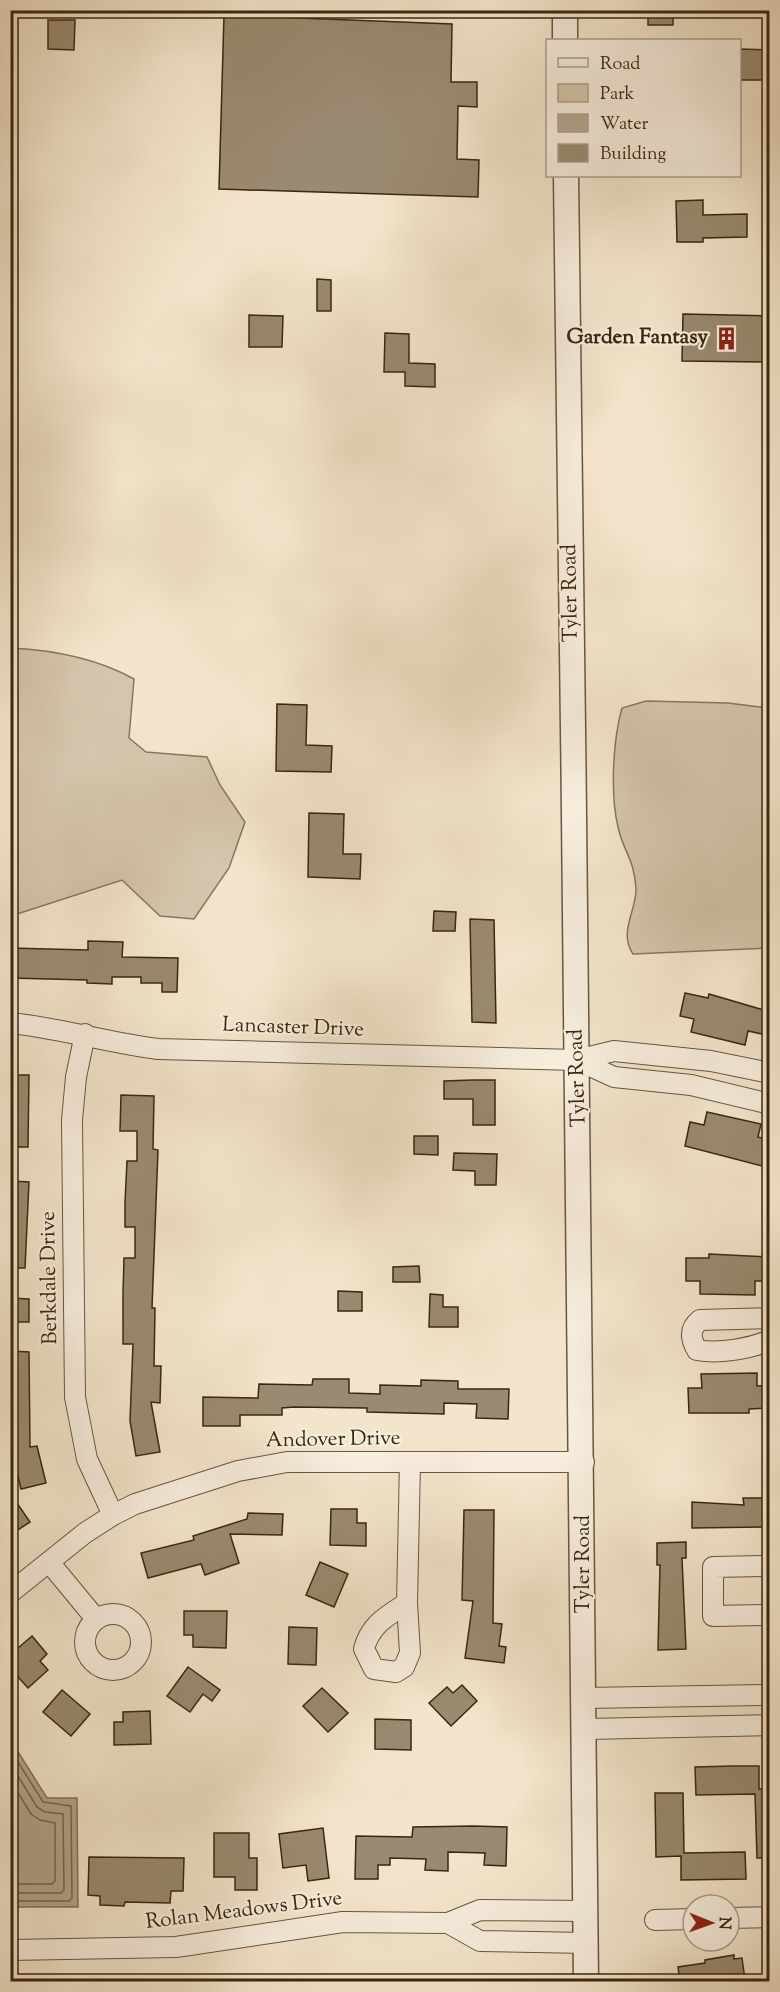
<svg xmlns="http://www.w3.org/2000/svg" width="780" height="1992" viewBox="0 0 780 1992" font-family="'Sorts Mill Goudy',serif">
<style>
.green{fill:#d4c5ac;stroke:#87765e;stroke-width:1.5}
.water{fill:#b4a48c;stroke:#83725a;stroke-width:1.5}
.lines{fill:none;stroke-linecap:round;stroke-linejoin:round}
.shore{stroke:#77664e;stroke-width:1.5}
.building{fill:#9a8a71;stroke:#3a270f;stroke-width:1.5}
.minor-casing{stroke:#68563e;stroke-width:22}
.tertiary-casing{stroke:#68563e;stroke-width:27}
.minor{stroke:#f7eede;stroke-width:20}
.tertiary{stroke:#f7eede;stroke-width:24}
.labels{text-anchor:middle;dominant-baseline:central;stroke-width:4.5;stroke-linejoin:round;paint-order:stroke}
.poi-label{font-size:21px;font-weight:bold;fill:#3a270f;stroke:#f7eede;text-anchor:end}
.street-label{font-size:21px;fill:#3a270f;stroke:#f7eede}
</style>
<rect width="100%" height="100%" fill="#f3e5cc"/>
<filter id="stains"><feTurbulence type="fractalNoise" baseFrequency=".00333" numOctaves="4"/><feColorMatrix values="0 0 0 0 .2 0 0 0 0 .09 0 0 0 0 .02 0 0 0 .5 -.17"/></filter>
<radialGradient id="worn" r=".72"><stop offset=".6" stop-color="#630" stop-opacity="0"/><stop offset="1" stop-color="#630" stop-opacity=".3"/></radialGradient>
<!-- green -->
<g class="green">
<path d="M11 648C52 650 98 659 134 679L129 738 146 752 207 757 220 785 245 822 229 868 194 919 160 916 122 880 11 916Z"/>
<path d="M646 701 728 703 769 708V948L633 954C618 932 637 910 636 888 634 858 623 851 618 827 610 793 613 740 622 708Z"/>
</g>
<!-- water -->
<polygon class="water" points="10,1739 47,1798 77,1798 78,1907 11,1907"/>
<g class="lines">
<!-- shore -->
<g class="shore">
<polyline points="10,1749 43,1802 71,1806 72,1898 69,1901 10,1901"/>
<polyline points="10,1763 37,1807 45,1812 63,1814 64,1890 61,1893 10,1893"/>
<polyline points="10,1780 31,1814 40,1820 55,1823 55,1881 52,1884 10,1884"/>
</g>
</g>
<!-- building -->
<g class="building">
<rect x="648" y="10" width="25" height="15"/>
<polygon points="224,15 452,24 451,82 477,82 477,107 458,106 457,159 479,160 478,197 219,189"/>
<polygon points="48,20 75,20 74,50 48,49"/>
<polygon points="740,49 770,50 770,80 740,80"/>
<polygon points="703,200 703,215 747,214 747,237 703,238 703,242 677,242 676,201"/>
<polygon points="317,279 331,280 331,311 317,311"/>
<polygon points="683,314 770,316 770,362 682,361"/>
<polygon points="249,315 283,316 282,347 249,347"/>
<polygon points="385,333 409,334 409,363 435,364 435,387 405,386 405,372 384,372"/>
<polygon points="277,704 307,705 306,745 332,746 331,772 276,771"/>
<polygon points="309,813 344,814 343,854 361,854 360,879 308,877"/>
<polygon points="434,911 456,912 455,931 433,931"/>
<polygon points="470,919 494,920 496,1023 472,1022"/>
<polygon points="88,941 123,942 122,957 178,958 177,992 162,992 162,983 141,983 141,977 112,977 112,984 87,983 87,980 10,978 10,948 88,950"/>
<polygon points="685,993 708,998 709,994 767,1011 762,1034 748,1031 745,1045 691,1032 694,1019 680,1016"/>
<polygon points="10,1075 29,1075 28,1147 10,1147"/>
<polygon points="473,1080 495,1080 495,1125 473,1125 473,1099 444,1099 444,1081"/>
<polygon points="121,1095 154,1096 153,1149 158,1150 152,1308 155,1308 154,1366 161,1366 160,1403 151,1402 160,1452 136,1456 130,1421 133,1344 123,1344 123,1294 124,1258 135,1258 135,1227 125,1227 125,1203 127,1161 137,1161 137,1131 120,1131"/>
<polygon points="707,1112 761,1124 758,1137 770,1140 766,1167 685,1146 690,1122 704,1125"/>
<polygon points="414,1136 438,1136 438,1155 414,1154"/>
<polygon points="454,1153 497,1154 496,1185 475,1185 475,1171 453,1170"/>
<polygon points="10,1181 29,1182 25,1268 10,1268"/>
<polygon points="709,1254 770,1257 770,1281 755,1281 755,1295 700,1294 700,1281 686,1281 686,1258 709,1258"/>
<polygon points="419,1266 420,1282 393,1282 393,1267"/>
<polygon points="338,1291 362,1292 362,1311 338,1311"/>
<polygon points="430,1294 443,1295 443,1307 458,1307 458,1327 429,1327"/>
<polygon points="10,1298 29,1299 29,1322 10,1322"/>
<polygon points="10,1351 29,1352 30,1447 37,1446 46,1483 21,1489 10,1441"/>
<polygon points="757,1373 757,1386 770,1385 770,1408 749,1409 749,1413 689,1413 688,1388 702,1388 701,1374"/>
<polygon points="313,1379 349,1379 349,1393 380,1394 380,1385 421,1386 421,1380 458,1381 458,1389 509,1389 508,1419 476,1418 477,1404 444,1403 444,1414 367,1412 367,1408 294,1407 282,1408 282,1415 240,1415 240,1426 203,1426 203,1397 258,1398 259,1384 312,1385"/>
<polygon points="10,1493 30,1522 10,1535"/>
<polygon points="743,1498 770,1498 770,1527 692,1528 692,1502 744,1505"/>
<polygon points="331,1509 357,1509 357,1523 366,1523 366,1546 330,1545"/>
<polygon points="464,1510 494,1510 493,1623 502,1624 499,1646 506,1647 504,1663 465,1658 473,1601 462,1600"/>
<polygon points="248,1513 283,1514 282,1535 230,1534 239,1563 205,1575 201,1564 148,1578 141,1553 194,1540 193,1536 247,1519"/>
<polygon points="686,1542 686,1558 682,1558 686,1649 658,1650 660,1565 657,1565 657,1543"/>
<polygon points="320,1562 348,1574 334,1607 306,1595"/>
<polygon points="184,1611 227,1611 226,1648 193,1647 193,1635 184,1635"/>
<polygon points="289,1627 317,1628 316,1665 288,1664"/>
<polygon points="32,1636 47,1654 40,1661 48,1670 28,1688 10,1668 10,1655"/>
<polygon points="188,1667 220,1690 212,1701 203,1694 190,1712 167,1696"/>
<polygon points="462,1685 477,1701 451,1726 429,1703 447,1687 453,1693"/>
<polygon points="322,1688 348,1713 328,1732 303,1706"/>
<polygon points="62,1690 90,1714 71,1736 43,1712"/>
<polygon points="150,1711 151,1744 114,1745 114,1722 123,1722 123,1712"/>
<polygon points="375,1719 411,1720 411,1750 375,1749"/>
<polygon points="733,1766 759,1766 759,1789 770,1789 770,1858 757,1858 755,1794 696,1795 695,1767"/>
<polygon points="655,1793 683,1793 684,1853 745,1852 746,1879 681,1880 681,1856 656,1857"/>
<polygon points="473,1826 507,1827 506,1866 484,1865 485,1853 448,1852 448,1871 425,1870 426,1859 390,1858 390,1865 378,1865 378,1879 355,1879 356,1836 412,1837 413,1827"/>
<polygon points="323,1828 329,1878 308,1881 306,1865 283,1868 279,1834"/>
<polygon points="214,1833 249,1833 249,1858 257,1858 257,1890 235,1890 235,1877 214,1877"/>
<polygon points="89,1857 184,1858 183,1891 171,1891 170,1903 125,1902 124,1906 100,1905 100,1896 88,1895"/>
<polygon points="734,1955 734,1959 742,1958 745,1980 680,1982 678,1967 705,1963 705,1960"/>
</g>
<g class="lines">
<defs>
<g id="minor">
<path d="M10 1023C61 1028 108 1043 158 1049L577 1060 614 1051 711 1061 770 1073"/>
<polyline points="85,1034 76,1077 72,1120 75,1397 87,1459 113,1515"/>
<polyline points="577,1060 614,1077 691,1085 770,1104"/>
<path d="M770 1318 700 1320C689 1329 690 1338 697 1350 718 1354 750 1349 770 1340"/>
<polyline points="49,1562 96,1619"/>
<polyline points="770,1566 713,1567 713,1616 770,1615"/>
<polyline points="10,1593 85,1533 113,1515 135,1504 238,1471 287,1462 584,1462"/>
<path d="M407 1603C387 1616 370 1625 364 1649L374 1669 396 1672 404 1667 410 1653 407 1603 410 1462"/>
<circle cx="113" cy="1642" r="28"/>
<polyline points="585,1698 770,1695"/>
<polyline points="586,1729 770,1725"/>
<polyline points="729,1918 770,1917"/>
<polyline points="655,1920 693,1919"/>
<polyline points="448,1923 480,1941 586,1943"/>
<polyline points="10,1950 176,1947 343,1922 448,1923 480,1910 585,1911"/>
</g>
<g id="tertiary">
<polyline points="565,10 565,40"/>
<path d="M566 176C572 778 585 1379 586 1982"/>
</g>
</defs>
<!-- minor casing -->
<use href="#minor" class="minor-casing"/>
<!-- tertiary casing -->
<use href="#tertiary" class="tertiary-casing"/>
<!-- minor -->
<use href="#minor" class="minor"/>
<!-- tertiary -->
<use href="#tertiary" class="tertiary"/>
</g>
<!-- icons -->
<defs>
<symbol id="building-bare" viewBox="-9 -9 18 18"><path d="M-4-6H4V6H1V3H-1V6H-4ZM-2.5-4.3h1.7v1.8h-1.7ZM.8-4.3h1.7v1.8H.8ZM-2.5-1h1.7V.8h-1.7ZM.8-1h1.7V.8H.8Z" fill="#8f2418" stroke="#f7eede" stroke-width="2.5" paint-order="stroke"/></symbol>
</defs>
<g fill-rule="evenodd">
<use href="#building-bare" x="710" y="322" width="33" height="33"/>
</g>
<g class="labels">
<!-- poi labels -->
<g class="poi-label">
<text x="708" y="338">Garden Fantasy</text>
</g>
<!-- street labels -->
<g class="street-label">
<text transform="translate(571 593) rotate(-91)">Tyler Road</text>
<text transform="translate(293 1028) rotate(2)">Lancaster Drive</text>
<text transform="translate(578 1078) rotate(-92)">Tyler Road</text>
<text transform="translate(50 1278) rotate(-91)">Berkdale Drive</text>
<text transform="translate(333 1440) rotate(-1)">Andover Drive</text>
<text transform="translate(584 1564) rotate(-90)">Tyler Road</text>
<text transform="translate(244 1911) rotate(-7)">Rolan Meadows Drive</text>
</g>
</g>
<!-- margin -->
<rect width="780" height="1992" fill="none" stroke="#f3e5cc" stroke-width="36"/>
<rect x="12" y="12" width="756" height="1968" fill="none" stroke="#3a270f" stroke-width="3"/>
<rect x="18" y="18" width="744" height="1956" fill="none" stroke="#3a270f" stroke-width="1.5"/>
<!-- legend -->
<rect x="546" y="39" width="195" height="138" fill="#f7eede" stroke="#ab9e8b" stroke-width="1.5"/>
<rect x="558" y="58" width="30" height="9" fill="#f7eede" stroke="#ab9e8b" stroke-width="1.5"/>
<text x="600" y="69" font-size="18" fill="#3a270f">Road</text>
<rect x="558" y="84" width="30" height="18" fill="#d4c5ac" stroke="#ab9e8b" stroke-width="1.5"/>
<text x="600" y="99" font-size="18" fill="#3a270f">Park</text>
<rect x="558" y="114" width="30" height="18" fill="#b4a48c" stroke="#ab9e8b" stroke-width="1.5"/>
<text x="600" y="129" font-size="18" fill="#3a270f">Water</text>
<rect x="558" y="144" width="30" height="18" fill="#9a8a71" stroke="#ab9e8b" stroke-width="1.5"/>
<text x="600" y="159" font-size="18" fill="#3a270f">Building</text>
<!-- north arrow -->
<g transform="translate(711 1923) rotate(91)"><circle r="28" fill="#f7eede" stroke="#ab9e8b" stroke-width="1.5"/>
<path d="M0-4.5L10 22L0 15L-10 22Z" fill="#8f2418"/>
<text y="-9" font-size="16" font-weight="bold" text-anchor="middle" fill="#3a270f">N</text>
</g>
<rect width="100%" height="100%" filter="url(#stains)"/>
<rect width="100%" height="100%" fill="url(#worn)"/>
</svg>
